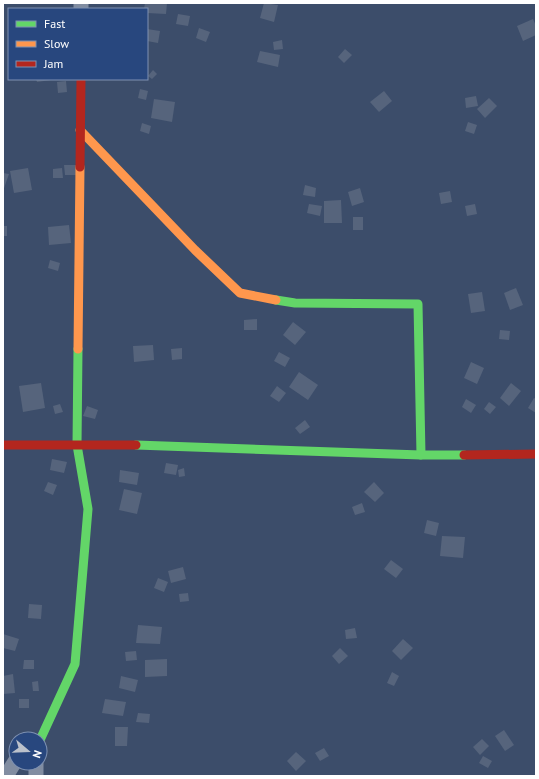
<svg xmlns="http://www.w3.org/2000/svg" width="539" height="779" viewBox="0 0 539 779" font-family="'PT Sans',sans-serif">
<style>
.building{fill:#56647c}
.lines{fill:none;stroke-linecap:round;stroke-linejoin:round}
.street{stroke:#818da1;stroke-width:15}
.fast{stroke:#63d668;stroke-width:9}
.slow{stroke:#ff974d;stroke-width:9}
.jam{stroke:#b3261e;stroke-width:9}
</style>
<rect width="100%" height="100%" fill="#3c4d6a"/>
<!-- building -->
<g class="building">
<polygon points="145,3 167,3 166,14 147,13 147,9 144,9"/>
<polygon points="264,3 278,5 274,22 260,18"/>
<polygon points="178,14 190,16 188,26 176,24"/>
<polygon points="533,19 536,26 536,35 523,41 517,26"/>
<polygon points="199,28 210,32 206,42 196,38"/>
<polygon points="147,29 160,31 158,43 147,41"/>
<polygon points="282,40 283,49 274,50 273,42"/>
<polygon points="345,49 352,55 344,63 338,57"/>
<polygon points="260,51 280,55 278,67 257,62"/>
<polygon points="153,70 157,74 152,79 148,76"/>
<polygon points="36,79 51,79 51,80 37,82"/>
<polygon points="66,81 67,92 58,93 57,82"/>
<polygon points="140,89 148,91 146,100 138,98"/>
<polygon points="384,91 392,101 379,112 370,102"/>
<polygon points="476,96 478,106 466,108 465,98"/>
<polygon points="489,98 497,106 485,118 477,109"/>
<polygon points="154,99 175,102 172,122 151,118"/>
<polygon points="468,122 477,125 474,134 465,131"/>
<polygon points="142,123 151,126 149,134 140,131"/>
<polygon points="64,165 76,165 77,175 65,175"/>
<polygon points="28,168 32,190 14,193 10,171"/>
<polygon points="62,168 63,178 53,178 53,169"/>
<polygon points="3,173 9,174 3,191"/>
<polygon points="305,185 316,188 315,197 303,195"/>
<polygon points="360,188 364,202 352,206 348,192"/>
<polygon points="450,191 452,202 441,204 439,193"/>
<polygon points="341,200 342,223 324,223 324,201"/>
<polygon points="309,204 322,206 320,216 307,213"/>
<polygon points="475,204 477,214 467,216 465,206"/>
<rect x="353" y="217" width="10" height="13"/>
<polygon points="69,225 71,243 49,245 48,227"/>
<rect x="3" y="226" width="4" height="10"/>
<polygon points="50,260 60,263 58,271 48,268"/>
<polygon points="516,288 523,305 510,310 504,293"/>
<polygon points="482,292 485,311 471,313 468,294"/>
<polygon points="257,319 257,330 244,330 244,320"/>
<polygon points="293,322 306,332 295,345 283,335"/>
<polygon points="500,330 510,331 509,340 499,339"/>
<polygon points="153,345 154,360 134,362 133,346"/>
<polygon points="182,348 182,359 172,360 171,349"/>
<polygon points="279,352 290,358 285,367 274,361"/>
<polygon points="471,362 484,368 477,384 464,378"/>
<polygon points="299,372 318,385 308,400 289,387"/>
<polygon points="41,383 45,408 23,412 19,386"/>
<polygon points="511,383 521,391 509,406 500,398"/>
<polygon points="277,386 286,393 279,402 270,396"/>
<polygon points="534,398 536,399 536,413 528,408"/>
<polygon points="466,399 476,405 471,413 462,407"/>
<polygon points="489,402 496,407 490,414 484,409"/>
<polygon points="60,404 63,412 55,414 53,406"/>
<polygon points="87,406 98,410 95,419 83,416"/>
<polygon points="305,420 310,427 300,434 295,428"/>
<polygon points="52,459 67,462 64,473 50,470"/>
<polygon points="166,463 178,465 176,475 164,473"/>
<polygon points="184,468 185,476 179,477 178,470"/>
<polygon points="120,470 139,473 137,485 119,482"/>
<polygon points="48,482 57,485 53,495 44,491"/>
<polygon points="374,482 384,493 375,502 364,492"/>
<polygon points="124,489 142,493 137,514 119,510"/>
<polygon points="362,503 365,512 355,515 352,507"/>
<polygon points="427,520 439,523 436,536 424,533"/>
<polygon points="442,536 465,537 463,558 440,556"/>
<polygon points="391,560 403,569 396,578 384,569"/>
<polygon points="183,567 186,579 171,583 168,571"/>
<polygon points="158,578 168,582 164,592 154,588"/>
<polygon points="188,593 189,601 180,602 179,594"/>
<polygon points="29,604 42,605 41,619 28,618"/>
<polygon points="138,625 162,627 160,644 136,643"/>
<polygon points="355,628 357,638 346,639 345,630"/>
<polygon points="3,634 19,639 15,651 3,648"/>
<polygon points="403,639 413,648 401,660 392,651"/>
<polygon points="340,648 348,656 339,664 332,656"/>
<polygon points="136,651 137,660 126,661 125,652"/>
<polygon points="167,659 167,676 145,677 145,660"/>
<polygon points="24,660 34,660 34,669 23,669"/>
<polygon points="392,672 399,676 394,686 387,683"/>
<polygon points="13,674 15,693 3,694 3,676"/>
<polygon points="121,676 138,680 135,692 119,688"/>
<polygon points="38,681 39,691 33,691 32,682"/>
<rect x="19" y="699" width="10" height="9"/>
<polygon points="105,699 126,702 123,716 102,713"/>
<polygon points="138,713 150,714 149,723 136,722"/>
<polygon points="115,727 128,727 127,746 115,746"/>
<polygon points="504,730 514,745 505,751 495,736"/>
<polygon points="482,739 489,746 480,755 473,747"/>
<polygon points="324,748 329,756 320,761 315,753"/>
<polygon points="296,752 306,761 296,771 287,761"/>
<polygon points="483,756 492,761 488,768 479,763"/>
</g>
<g class="lines">
<!-- street -->
<g class="street">
<polyline points="81,9 81,3"/>
<polyline points="6,776 16,760"/>
<polyline points="36,776 36,763"/>
</g>
<!-- fast -->
<g class="fast">
<polyline points="276,300 295,303 418,304 421,455"/>
<polyline points="136,445 421,455 464,455"/>
<polyline points="40,740 75,664 88,509 77,445 78,349"/>
</g>
<!-- slow -->
<g class="slow">
<polyline points="80,130 195,250 240,293 276,300"/>
<polyline points="78,349 80,167"/>
</g>
<!-- jam -->
<g class="jam">
<polyline points="80,167 81,79"/>
<polyline points="3,445 136,445"/>
<polyline points="464,455 536,454"/>
</g>
</g>
<!-- border -->
<rect width="539" height="779" fill="none" stroke="#ffffff" stroke-width="8"/>
<!-- legend -->
<rect x="8" y="8" width="140" height="72" fill="#28477e" stroke="#7e91b2"/>
<rect x="16" y="21" width="20" height="6" fill="#63d668" stroke="#7e91b2"/>
<text x="44" y="28" font-size="12" fill="#ffffff">Fast</text>
<rect x="16" y="41" width="20" height="6" fill="#ff974d" stroke="#7e91b2"/>
<text x="44" y="48" font-size="12" fill="#ffffff">Slow</text>
<rect x="16" y="61" width="20" height="6" fill="#b3261e" stroke="#7e91b2"/>
<text x="44" y="68" font-size="12" fill="#ffffff">Jam</text>
<!-- north arrow -->
<g transform="translate(28 751) rotate(109)"><circle r="19" fill="#28477e" stroke="#7e91b2"/>
<path d="M0-3L7 15L0 10L-7 15Z" fill="#bbc1cb"/>
<text y="-6" font-size="11" font-weight="bold" text-anchor="middle" fill="#ffffff">N</text>
</g>
</svg>
